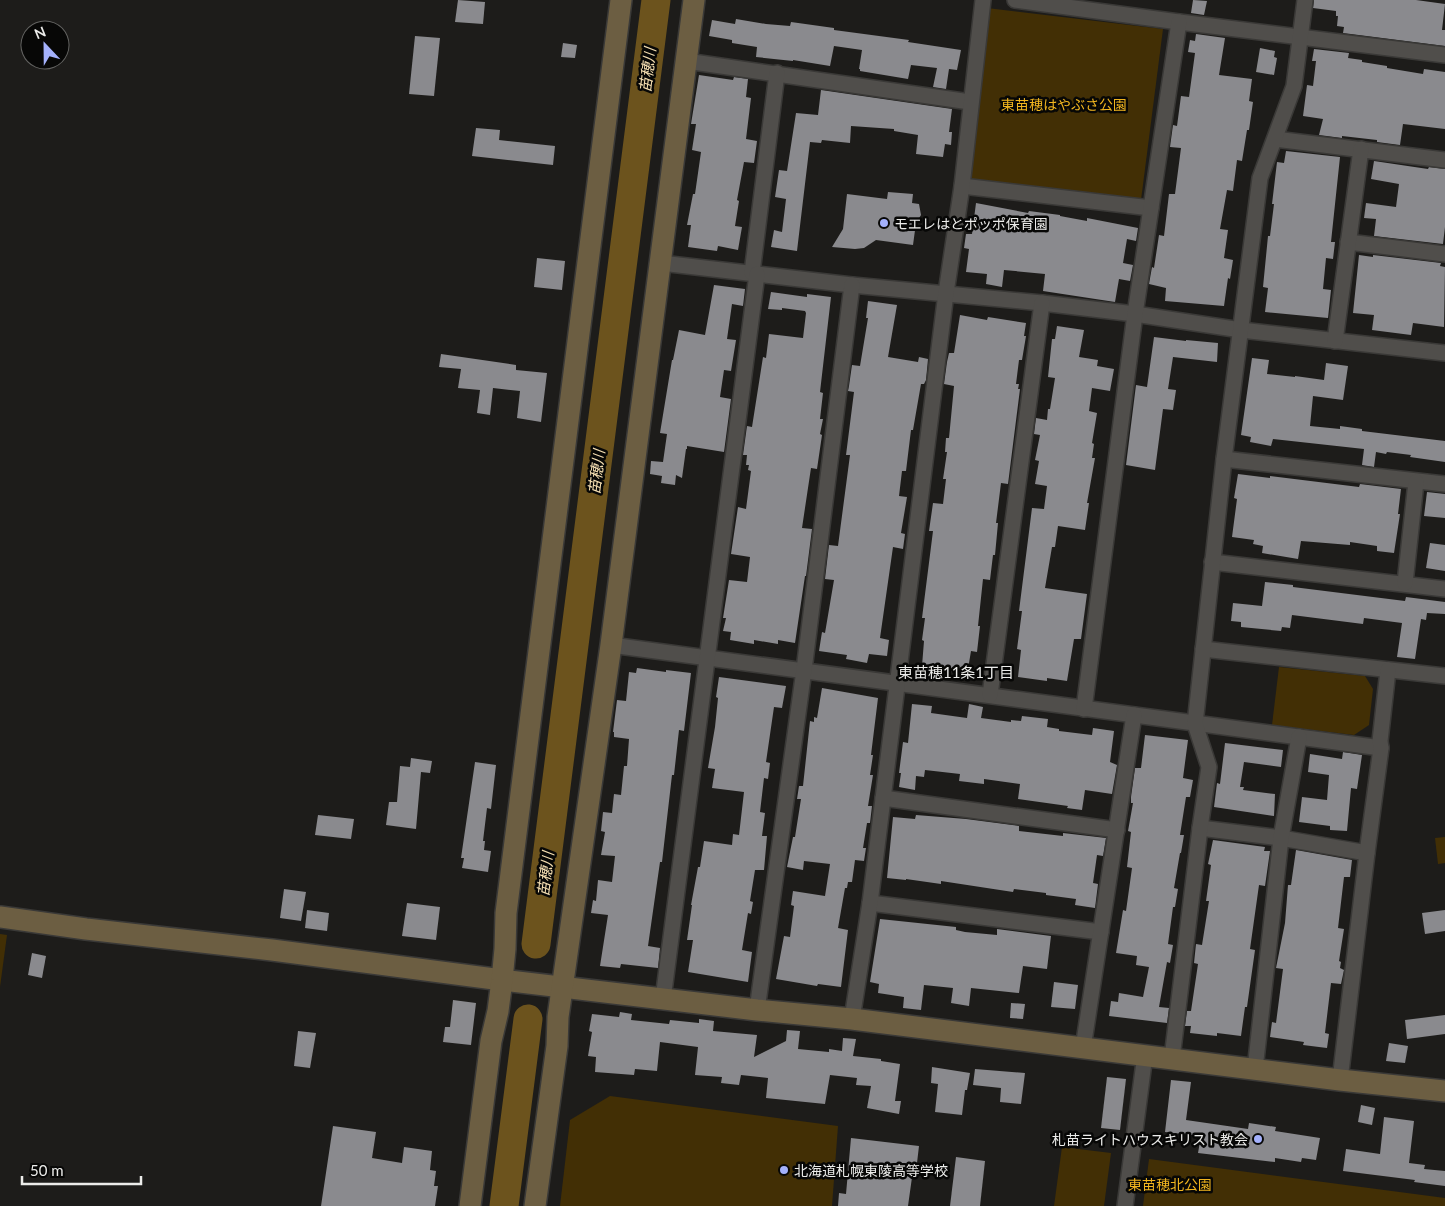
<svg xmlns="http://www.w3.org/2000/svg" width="1445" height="1206" viewBox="0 0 1445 1206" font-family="Lato,'Noto Sans JP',sans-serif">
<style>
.green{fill:#422f05}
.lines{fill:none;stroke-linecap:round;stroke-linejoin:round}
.river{stroke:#6c531d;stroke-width:29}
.building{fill:#8a8a8e}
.street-casing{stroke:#3a3937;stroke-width:18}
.secondary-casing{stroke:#3a3937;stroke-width:24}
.street{stroke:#504e4b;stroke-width:15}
.secondary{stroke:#6c5e42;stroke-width:21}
.poi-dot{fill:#a4b1fc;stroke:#070706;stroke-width:2}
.labels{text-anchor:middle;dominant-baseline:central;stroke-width:5;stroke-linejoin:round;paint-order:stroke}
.park-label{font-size:14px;fill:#f1b51f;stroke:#070706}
.poi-label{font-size:14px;fill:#ececea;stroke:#070706;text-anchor:start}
.water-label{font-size:15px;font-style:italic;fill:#f7e0b3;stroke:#070706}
.neighbourhood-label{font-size:15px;fill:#ececea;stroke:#070706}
</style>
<rect width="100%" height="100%" fill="#1d1c1a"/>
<!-- green -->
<g class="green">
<polygon points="987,8 1163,29 1141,200 966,179"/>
<polygon points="1279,667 1365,676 1373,689 1369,725 1354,735 1272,725"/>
<polygon points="1445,837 1445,863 1438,864 1435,838"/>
<polygon points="0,934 7,935 0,987"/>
<polygon points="610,1096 838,1126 832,1206 560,1206 570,1120"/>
<polygon points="1062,1147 1111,1153 1104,1206 1054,1206"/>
<polygon points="1149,1159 1445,1198 1445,1206 1143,1206"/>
</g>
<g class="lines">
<!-- river -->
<g class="river">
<polyline points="536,944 656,0"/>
<polyline points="504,1206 528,1019"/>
</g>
</g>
<!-- building -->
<g class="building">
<polygon points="458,0 485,2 483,24 455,22"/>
<polygon points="1193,0 1207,1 1204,15 1191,13"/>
<polygon points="1314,0 1416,0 1445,4 1442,30 1445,30 1445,46 1343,33 1344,27 1337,26 1338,16 1336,16 1336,11 1313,8"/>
<polygon points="736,19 766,24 790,26 791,22 834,28 834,30 909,40 908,42 961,50 957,70 949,69 946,89 933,87 937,68 911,65 908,79 860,71 860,69 859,69 862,50 834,46 830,66 793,60 793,61 756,57 757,47 732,43 732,40 709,36 712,20 735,24"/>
<polygon points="1196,34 1225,38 1219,75 1252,79 1249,101 1253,102 1249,130 1247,130 1242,161 1237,160 1233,191 1227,190 1220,229 1228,230 1224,258 1233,260 1230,279 1228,278 1224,306 1165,301 1166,288 1149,284 1152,267 1154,268 1159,235 1164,236 1169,194 1175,194 1181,148 1170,147 1173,125 1177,126 1181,96 1189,97 1195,53 1188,52 1190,40 1195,41"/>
<polygon points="415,36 440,38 434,96 409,94"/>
<polygon points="563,43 577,45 575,58 561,57"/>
<polygon points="1260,48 1275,51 1274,57 1277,58 1274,75 1256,72"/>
<polygon points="1314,49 1349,53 1348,58 1362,60 1362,62 1387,66 1387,68 1423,74 1424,69 1445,72 1445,129 1403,124 1400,145 1377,142 1377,140 1342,136 1342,138 1319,135 1323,119 1303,116 1307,85 1313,86 1316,61 1312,61"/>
<polygon points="699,75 733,80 734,77 748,79 746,97 751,98 746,139 757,141 754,163 744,162 737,200 739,201 735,226 742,227 738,250 718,246 717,251 688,247 691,225 687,225 693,194 695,194 701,152 692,150 696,124 691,124"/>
<polygon points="821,90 952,109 949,132 952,132 951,145 945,144 943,157 916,154 918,135 894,131 894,129 851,126 850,143 822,140 821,143 810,142 797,251 771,247 774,230 782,232 786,199 775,197 779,170 787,171 796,113 818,115"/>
<polygon points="476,128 500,130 499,140 555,146 553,165 472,156"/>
<polygon points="1286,151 1340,157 1331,242 1335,242 1333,259 1326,258 1323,289 1331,290 1328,318 1265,312 1268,288 1263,287 1268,236 1270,236 1274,204 1272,204 1277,162 1284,163"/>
<polygon points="1374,161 1428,169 1429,167 1445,169 1445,227 1443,244 1374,236 1376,219 1364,218 1366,203 1396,207 1399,184 1371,179"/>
<polygon points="888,192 913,194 912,203 919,204 921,215 916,223 913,245 876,240 864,248 855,249 832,247 843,229 847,194 887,199"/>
<polygon points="976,203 1028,213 1029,211 1060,215 1060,216 1087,221 1087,218 1138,228 1136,241 1127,239 1123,263 1133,265 1130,281 1119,279 1115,302 1043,291 1045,274 1004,270 1002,287 986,284 987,274 966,272 969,249 964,248 966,234 972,234"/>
<polygon points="1359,255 1373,257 1373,255 1441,263 1440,266 1445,267 1444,327 1413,323 1411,335 1372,330 1374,315 1353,313"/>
<polygon points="537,258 565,261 562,290 534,287"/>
<polygon points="714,285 745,289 743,306 732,304 727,339 736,340 731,371 724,370 720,397 731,399 724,452 687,446 687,449 686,449 682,478 676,475 675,485 661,483 662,476 650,474 651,461 663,462 667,434 660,433 672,360 673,360 679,330 705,335"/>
<polygon points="771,292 807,297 807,294 831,297 820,392 823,393 820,419 823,419 820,434 822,435 817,469 811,468 802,528 812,529 806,576 805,576 795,643 778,640 778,644 754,640 754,644 730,640 731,632 723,631 726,618 723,618 729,580 747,582 750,557 731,554 738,507 746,509 751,471 748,470 749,465 746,465 747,455 743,455 747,426 752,427 763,357 766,358 769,334 803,338 806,313 805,311 782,308 782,310 768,309"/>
<polygon points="868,301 897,305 888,357 918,362 919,357 928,359 926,380 924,384 921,384 913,430 911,430 906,471 902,471 899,496 907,497 901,533 905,534 903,549 893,547 880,638 889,640 887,656 869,654 867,663 846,659 847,655 819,651 822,632 825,633 834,580 825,579 829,545 838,546 850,455 846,455 854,392 848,391 849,386 852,365 860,366 868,318 866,318"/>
<polygon points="960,315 987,320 988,317 1026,323 1024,336 1026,336 1022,360 1019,360 1016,384 1019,384 1018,389 1020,389 1008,484 1001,483 996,523 998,523 995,555 993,555 990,580 983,579 978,626 980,626 977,652 971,651 967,675 951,672 952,669 922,666 924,641 922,640 925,618 922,618 933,531 929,531 933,503 943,504 946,479 943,479 947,452 945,452 946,438 949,438 954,386 944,384 947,362 949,353 954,353"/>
<polygon points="1057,326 1084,330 1079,357 1098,360 1097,366 1114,369 1110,391 1092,388 1089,411 1097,413 1092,443 1094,444 1092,458 1095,458 1087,503 1089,503 1085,530 1058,526 1055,547 1052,547 1045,588 1087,594 1081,639 1074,639 1067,681 1047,678 1047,681 1018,677 1021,650 1017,649 1022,611 1019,611 1032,508 1044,509 1047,486 1035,484 1039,461 1035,460 1040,435 1034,434 1036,418 1047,420 1048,409 1050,409 1055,378 1048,377 1052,339 1055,339"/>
<polygon points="1154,337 1186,341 1186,340 1218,343 1217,362 1173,357 1168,389 1176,390 1173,410 1163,409 1155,470 1126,465 1136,385 1147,387"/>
<polygon points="441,354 516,365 516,370 547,373 541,422 517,418 520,391 493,388 490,415 477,413 480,390 458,388 461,369 439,367"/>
<polygon points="1252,358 1269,360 1267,374 1295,377 1295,376 1324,380 1326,363 1348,366 1343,400 1313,396 1310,426 1340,429 1340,426 1362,429 1362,431 1445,441 1445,462 1410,457 1411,455 1387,452 1386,454 1376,452 1374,467 1362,465 1364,449 1273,439 1271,446 1250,442 1251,437 1241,435"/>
<polygon points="1238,474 1270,478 1270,476 1359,487 1360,484 1401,489 1398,514 1400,514 1394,553 1377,551 1377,546 1350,542 1350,545 1301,541 1298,559 1262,553 1263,546 1253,544 1254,540 1232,537 1237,499 1234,498"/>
<polygon points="1427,492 1445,494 1445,518 1424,516"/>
<polygon points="1430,543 1445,545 1445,571 1426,568"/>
<polygon points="1265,582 1293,585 1293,587 1405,601 1406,597 1445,602 1445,614 1427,613 1426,620 1421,619 1415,659 1397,657 1402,623 1364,618 1363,624 1292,615 1290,628 1282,627 1281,631 1241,627 1241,622 1231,621 1233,603 1262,606"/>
<polygon points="637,668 666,672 666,670 691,673 684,731 679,730 674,775 672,775 662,862 660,862 648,946 660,948 658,968 621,964 620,968 600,966 608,915 591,913 593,900 596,901 598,880 612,882 615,856 601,855 605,832 601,831 603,812 612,813 614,794 621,795 624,766 627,766 629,739 614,737 614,732 613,732 617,700 626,701 629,672 636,673"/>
<polygon points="719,677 786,686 782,708 774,707 766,762 770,763 768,779 764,778 760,812 765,813 762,836 767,836 764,870 755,870 750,901 753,902 751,914 748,913 742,950 752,952 748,982 688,972 693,940 687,940 692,905 691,905 698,867 700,867 704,841 732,845 733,834 739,835 744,792 712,788 715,769 708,768 715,727 718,698 716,697"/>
<polygon points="822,688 878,698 871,755 873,755 870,775 873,775 868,806 872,806 870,823 867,823 863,848 866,848 864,861 855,860 852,882 848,882 847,888 845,888 838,928 848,930 841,987 818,984 817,986 776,979 784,936 790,937 794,906 791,905 793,891 825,896 830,864 804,861 803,870 787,867 793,837 795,837 801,799 797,799 799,786 803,786 810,721 814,722 814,717 817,718"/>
<polygon points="912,704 932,706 931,713 967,718 969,704 983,707 981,718 1011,722 1011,720 1021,721 1022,716 1048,719 1047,727 1059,729 1059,731 1092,735 1093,728 1114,731 1110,762 1117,765 1112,794 1085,790 1082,810 1067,808 1068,806 1018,799 1020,784 984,779 984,784 959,781 960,774 925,770 924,777 916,776 915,790 899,787 901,773 899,773 903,742 908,743"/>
<polygon points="1145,735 1188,740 1183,778 1193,780 1190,797 1186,797 1180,835 1184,835 1181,853 1180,853 1174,888 1178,889 1175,907 1173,907 1168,944 1173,945 1170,963 1167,962 1159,1007 1169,1008 1167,1023 1109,1016 1111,1001 1118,1002 1119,993 1143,997 1149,967 1136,965 1137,956 1116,953 1123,910 1126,911 1132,868 1127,867 1131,832 1128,831 1133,803 1131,803 1131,797 1135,768 1141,768"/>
<polygon points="1225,743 1283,750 1281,767 1244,762 1240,787 1244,787 1243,790 1275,794 1274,816 1214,807 1217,783 1220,784"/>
<polygon points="1343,752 1362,755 1357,789 1351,788 1347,831 1330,830 1330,826 1299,822 1302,797 1327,800 1329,775 1308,772 1310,754 1342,759"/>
<polygon points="411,758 432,761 430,773 421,772 416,829 386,825 389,802 397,802 400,766 410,767"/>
<polygon points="475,762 496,765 491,809 487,808 483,841 485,841 484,850 491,851 488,872 462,868 464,858 461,858"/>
<polygon points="318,815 354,819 351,839 315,835"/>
<polygon points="916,815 966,819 1019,826 1019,831 1063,836 1063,833 1106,838 1103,856 1097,855 1093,883 1098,884 1095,908 1075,905 1076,899 1046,895 1046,893 1014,889 1013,892 941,881 941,884 906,879 906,880 887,878 893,817 915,819"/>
<polygon points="1213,840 1265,847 1264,851 1270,851 1265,886 1259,885 1250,949 1255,950 1247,1007 1245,1007 1241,1036 1217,1033 1217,1036 1190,1033 1191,1026 1185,1026 1187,1011 1191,1011 1198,964 1194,963 1196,944 1202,945 1209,901 1206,901 1211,865 1208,864"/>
<polygon points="1296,850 1352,860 1350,877 1344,877 1338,928 1344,929 1339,961 1341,962 1340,968 1344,970 1341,984 1331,983 1325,1033 1329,1034 1327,1048 1303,1045 1304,1042 1270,1037 1272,1022 1276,1023 1283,969 1276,968 1285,923 1288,885 1291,885"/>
<polygon points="284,889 306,892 301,921 280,918"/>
<polygon points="407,903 440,907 436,940 402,936"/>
<polygon points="307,910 329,913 327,931 305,928"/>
<polygon points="1445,910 1445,931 1425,934 1422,913"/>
<polygon points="880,919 956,927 956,930 965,932 997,935 997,929 1051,936 1047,969 1023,966 1019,993 971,988 969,1006 951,1003 953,988 924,985 921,1010 903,1008 904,997 878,993 879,984 870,982"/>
<polygon points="32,953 46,956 42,978 28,975"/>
<polygon points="1054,982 1078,985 1075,1009 1051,1007"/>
<polygon points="453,1000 476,1003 471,1045 443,1042 445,1027 450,1027"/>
<polygon points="1011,1003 1025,1004 1023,1019 1010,1018"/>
<polygon points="620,1012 632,1014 631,1020 669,1024 670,1020 699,1023 699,1019 714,1021 713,1031 757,1035 754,1057 786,1041 787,1030 800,1031 798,1049 829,1052 829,1049 842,1051 843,1038 856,1039 853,1056 881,1059 881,1061 900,1064 895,1101 901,1101 899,1114 867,1108 871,1086 856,1085 857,1078 830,1075 825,1104 766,1098 768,1078 741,1075 739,1085 721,1083 722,1077 695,1075 698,1047 660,1042 657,1071 635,1069 634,1075 595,1072 596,1057 588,1056 592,1032 589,1031 592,1014 619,1017"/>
<polygon points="1445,1015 1445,1034 1407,1039 1405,1020"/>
<polygon points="298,1031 316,1033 310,1068 294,1066"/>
<polygon points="1389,1043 1408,1046 1405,1063 1386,1061"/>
<polygon points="932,1067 970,1073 967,1090 965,1090 962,1115 935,1112 938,1084 931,1083"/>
<polygon points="975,1069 1025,1073 1021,1104 1000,1102 1001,1088 973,1085"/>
<polygon points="1107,1077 1126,1079 1120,1130 1101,1128"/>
<polygon points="1171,1080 1191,1082 1186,1120 1248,1129 1249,1123 1276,1127 1275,1131 1320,1138 1316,1160 1302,1158 1301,1162 1275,1158 1275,1162 1198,1153 1201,1136 1165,1132"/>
<polygon points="1361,1105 1375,1108 1372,1125 1358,1122"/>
<polygon points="1384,1117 1414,1121 1409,1163 1425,1165 1424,1169 1445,1171 1445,1186 1414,1182 1415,1180 1343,1171 1346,1149 1380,1154"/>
<polygon points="333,1126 376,1132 372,1158 402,1163 404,1147 432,1151 430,1170 436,1171 434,1186 438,1186 435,1206 321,1206"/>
<polygon points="851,1138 919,1146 917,1163 914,1163 908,1206 838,1206 839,1193 846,1194"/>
<polygon points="956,1157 985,1161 980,1206 950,1206"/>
</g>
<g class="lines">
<defs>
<g id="street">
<polyline points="1015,0 1179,22 1445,55"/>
<polyline points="686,61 970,102"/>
<polyline points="1275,139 1445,160"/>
<polyline points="962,186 1151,208"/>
<polyline points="1348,242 1445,254"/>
<polyline points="661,263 852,285 1042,303 1135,314 1241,330 1445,353"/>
<polyline points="752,273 777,73"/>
<polyline points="1335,341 1361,149"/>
<polyline points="1224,459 1445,484"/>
<polyline points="1212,562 1445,589"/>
<polyline points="1405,583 1416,482"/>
<polyline points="611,645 1381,748"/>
<polyline points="1203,649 1445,676"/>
<polyline points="990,695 1042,303"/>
<polyline points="1084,709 1135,314 1179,22"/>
<polyline points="883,798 1117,830"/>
<polyline points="1200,828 1281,838 1367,853"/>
<polyline points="870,903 1101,932"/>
<polyline points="663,999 757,274"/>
<polyline points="757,1010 804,670 852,285"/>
<polyline points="852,1019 870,903 946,293 962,186 983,0"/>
<polyline points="1083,1048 1134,715"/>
<polyline points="1172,1058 1200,828 1209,767 1195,724 1224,459 1260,178 1294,86 1305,0"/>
<polyline points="1255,1069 1281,838 1299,737"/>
<polyline points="1340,1080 1367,853 1381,748 1380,741 1388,670"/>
<polyline points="1125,1206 1145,1055"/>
</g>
<g id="secondary">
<polyline points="0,917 86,929 272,950 502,980 757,1010 852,1019 1340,1080 1445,1091"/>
<polyline points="470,1206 491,1041 498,1011 502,980 505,949 506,913 621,0"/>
<polyline points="535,1206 557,1046 558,1017 611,645 694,0"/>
</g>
</defs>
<!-- street casing -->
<use href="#street" class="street-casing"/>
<!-- secondary casing -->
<use href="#secondary" class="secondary-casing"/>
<!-- street -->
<use href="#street" class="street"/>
<!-- secondary -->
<use href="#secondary" class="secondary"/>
</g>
<!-- markers -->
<g class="poi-dot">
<circle cx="884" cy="223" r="5"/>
<circle cx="1258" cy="1139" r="5"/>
<circle cx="784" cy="1170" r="5"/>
</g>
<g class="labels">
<!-- park labels -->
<g class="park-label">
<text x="1064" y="104">東苗穂はやぶさ公園</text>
<text x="1170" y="1184">東苗穂北公園</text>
</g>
<!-- poi labels -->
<g class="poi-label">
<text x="894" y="223">モエレはとポッポ保育園</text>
<text x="1248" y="1139" text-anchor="end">札苗ライトハウスキリスト教会</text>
<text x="794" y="1170">北海道札幌東陵高等学校</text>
</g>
<!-- water labels -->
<g class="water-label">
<text transform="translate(647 70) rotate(-83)">苗穂川</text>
<text transform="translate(596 472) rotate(-83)">苗穂川</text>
<text transform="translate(545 874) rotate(-83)">苗穂川</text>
</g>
<!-- neighbourhood labels -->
<g class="neighbourhood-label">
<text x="956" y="672">東苗穂11条1丁目</text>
</g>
</g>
<!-- north arrow -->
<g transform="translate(45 45) rotate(338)"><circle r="24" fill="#070706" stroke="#636361"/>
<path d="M0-4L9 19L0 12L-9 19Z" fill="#a4b1fc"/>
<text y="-8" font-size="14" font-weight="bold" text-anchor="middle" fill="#ececea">N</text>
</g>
<!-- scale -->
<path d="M22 1176v8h119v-8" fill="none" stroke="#ececea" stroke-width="2.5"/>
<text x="30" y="1176" font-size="15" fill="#ececea" stroke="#070706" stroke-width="4" paint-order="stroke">50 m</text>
</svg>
